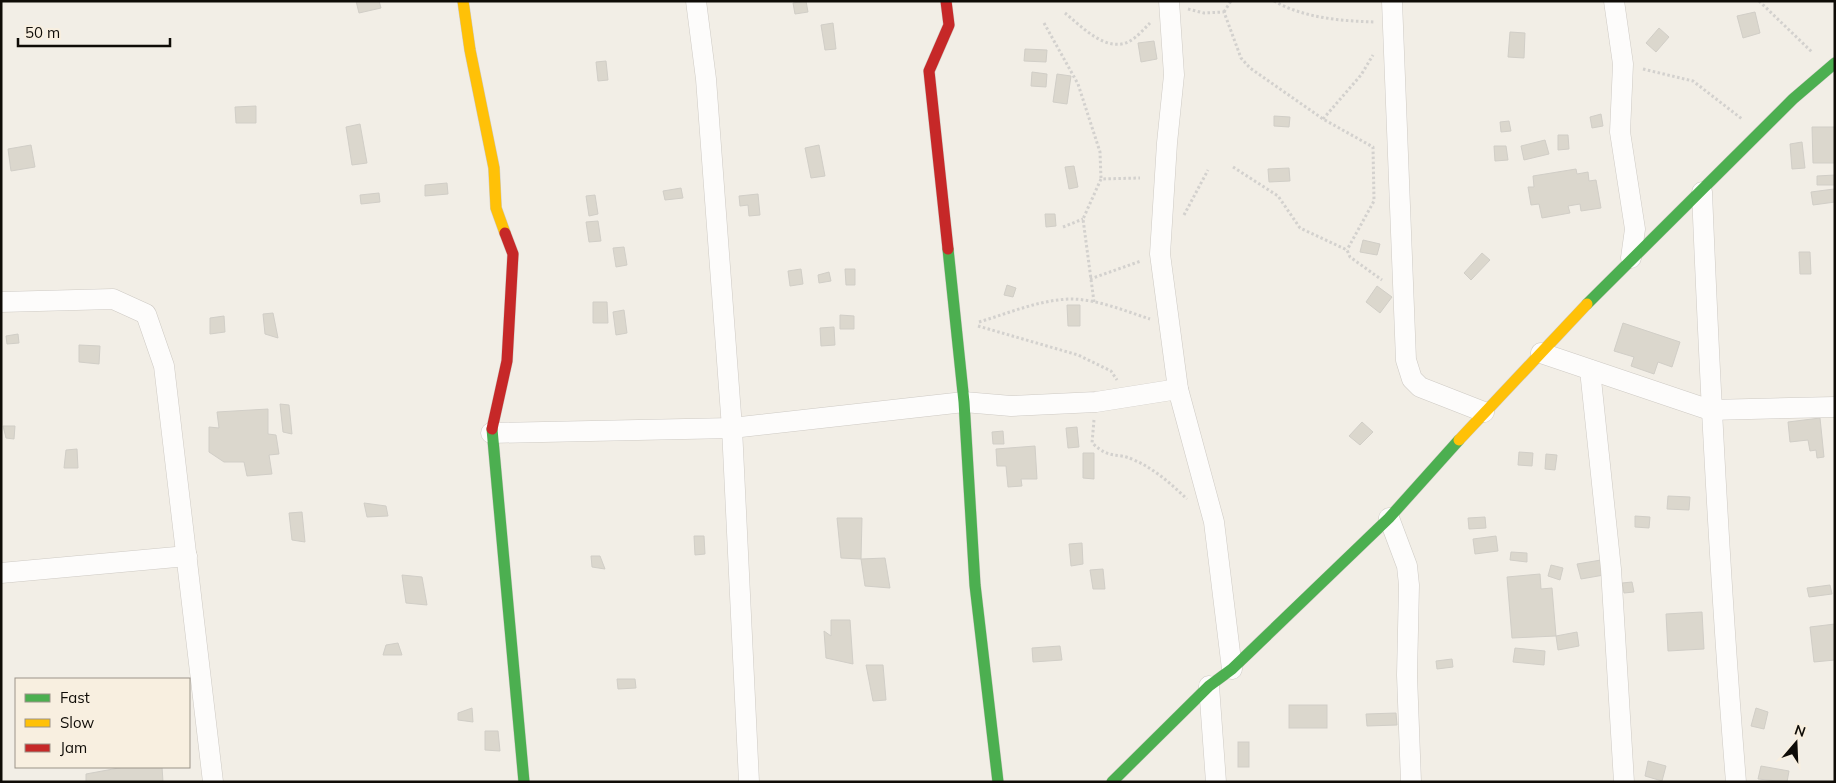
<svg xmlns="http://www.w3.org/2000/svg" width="1836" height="783" viewBox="0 0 1836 783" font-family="Mulish,sans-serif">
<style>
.building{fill:#dbd7cd;stroke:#d1cec7}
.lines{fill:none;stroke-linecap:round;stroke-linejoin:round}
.street-casing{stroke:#cecac4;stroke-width:21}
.fast-casing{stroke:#cecac4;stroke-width:12}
.slow-casing{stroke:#cecac4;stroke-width:12}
.jam-casing{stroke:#cecac4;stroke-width:12}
.path{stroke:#d3d1ce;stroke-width:3;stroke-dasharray:2.5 2.5;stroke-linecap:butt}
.street{stroke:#fdfcfb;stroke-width:20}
.fast{stroke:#4caf50;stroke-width:11}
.slow{stroke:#ffc107;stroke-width:11}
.jam{stroke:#c62828;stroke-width:11}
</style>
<rect width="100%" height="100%" fill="#f2eee6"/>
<!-- building -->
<g class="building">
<polygon points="356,1 379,1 381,8 359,13"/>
<polygon points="806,1 808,12 795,14 793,3"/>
<polygon points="1755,12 1760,33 1743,38 1737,16"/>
<polygon points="833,23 836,49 825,50 821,25"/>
<polygon points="1659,28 1669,37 1656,52 1646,43"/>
<polygon points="1510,32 1525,33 1524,58 1508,57"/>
<polygon points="1154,41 1157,59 1141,62 1138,43"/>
<polygon points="1025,49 1047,50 1046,62 1024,61"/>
<polygon points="606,61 608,80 598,81 596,62"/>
<polygon points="1032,72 1047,74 1046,87 1031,86"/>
<polygon points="1057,74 1071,76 1067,104 1053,102"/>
<polygon points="256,106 256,123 236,123 235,107"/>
<polygon points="1601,114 1603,126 1592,128 1590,117"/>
<polygon points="1274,116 1290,117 1289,127 1274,126"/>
<polygon points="1509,121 1511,131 1501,132 1500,122"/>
<polygon points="360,124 367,163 352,165 346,127"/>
<polygon points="1812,127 1835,127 1835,163 1813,163"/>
<polygon points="1558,135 1568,135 1569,149 1558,150"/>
<polygon points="1545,140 1549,154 1524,160 1521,146"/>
<polygon points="1802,142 1805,168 1792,169 1790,144"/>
<polygon points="31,145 35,167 11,171 8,149"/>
<polygon points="819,145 825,176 811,178 805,148"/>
<polygon points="1494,146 1506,146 1508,160 1495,161"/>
<polygon points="1074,166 1078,187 1069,189 1065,167"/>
<polygon points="1289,168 1290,181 1269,182 1268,169"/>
<polygon points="1576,169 1577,174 1588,172 1589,181 1596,180 1601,208 1581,211 1580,204 1568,206 1570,213 1542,218 1539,204 1531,205 1528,187 1534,187 1533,176"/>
<polygon points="1835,175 1835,185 1817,185 1817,176"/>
<polygon points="447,183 448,194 425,196 425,185"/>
<polygon points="681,188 683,198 665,200 663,191"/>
<polygon points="1834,189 1835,202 1813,205 1811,192"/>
<polygon points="379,193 380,202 361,204 360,195"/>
<polygon points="758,194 760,215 749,216 748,205 740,206 739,196"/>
<polygon points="595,195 598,214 589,216 586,196"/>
<polygon points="1045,214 1055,214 1056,226 1046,227"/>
<polygon points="598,221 601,241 589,242 586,222"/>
<polygon points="1363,240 1380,244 1377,255 1360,252"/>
<polygon points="624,247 627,265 616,267 613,248"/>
<polygon points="1799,252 1810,252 1811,274 1800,274"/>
<polygon points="1482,253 1490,260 1471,280 1464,273"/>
<polygon points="801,269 803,284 790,286 788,271"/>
<polygon points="845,269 855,269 855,285 846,285"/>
<polygon points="829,272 831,281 819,283 818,275"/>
<polygon points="1007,285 1016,288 1013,297 1004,295"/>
<polygon points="1377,286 1392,297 1380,313 1366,302"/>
<polygon points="593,302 607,302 608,323 593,323"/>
<polygon points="1067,305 1080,305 1080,326 1068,326"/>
<polygon points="624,310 627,333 616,335 613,312"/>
<polygon points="273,313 278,338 265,334 263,314"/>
<polygon points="840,315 854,316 854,329 840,329"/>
<polygon points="224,316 225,332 210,334 210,318"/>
<polygon points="1623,323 1680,342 1672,367 1658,362 1654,374 1631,366 1634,357 1614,351"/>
<polygon points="834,327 835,345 821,346 820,328"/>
<polygon points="18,334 19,343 7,344 6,336"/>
<polygon points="79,345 100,346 99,364 79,362"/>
<polygon points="280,404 289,405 292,434 283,432"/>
<polygon points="268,409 268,434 276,435 279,454 269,455 272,474 247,476 244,462 224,462 209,452 209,427 219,428 217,412"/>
<polygon points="1820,418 1824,457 1817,458 1816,450 1810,451 1808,440 1790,442 1788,422"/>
<polygon points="1362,422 1373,432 1360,445 1349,436"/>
<polygon points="3,426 15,426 14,439 6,438"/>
<polygon points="1077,427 1079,447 1068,448 1066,428"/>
<polygon points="1003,431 1004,444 993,444 992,432"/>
<polygon points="1035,446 1037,479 1021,479 1022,486 1008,487 1006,466 997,466 996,449"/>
<polygon points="77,449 78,468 64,468 66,450"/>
<polygon points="1519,452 1533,453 1532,466 1518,465"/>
<polygon points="1083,453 1094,453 1094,479 1083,478"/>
<polygon points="1546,454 1557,455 1555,470 1545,469"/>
<polygon points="1668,496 1690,497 1689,510 1667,509"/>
<polygon points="364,503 386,506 388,516 367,517"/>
<polygon points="302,512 305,542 292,540 289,513"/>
<polygon points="1635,516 1650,517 1649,528 1635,527"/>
<polygon points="1485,517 1486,528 1469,529 1468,518"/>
<polygon points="837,518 862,518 861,559 841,558"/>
<polygon points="694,536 704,536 705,554 695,555"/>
<polygon points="1496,536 1498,551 1475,554 1473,539"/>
<polygon points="1082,543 1083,564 1071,566 1069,544"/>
<polygon points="1511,552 1527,553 1527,562 1510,560"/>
<polygon points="591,556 600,556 605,569 592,567"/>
<polygon points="885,558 890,588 865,586 861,559"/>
<polygon points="1601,560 1604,575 1581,579 1577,564"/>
<polygon points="1551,565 1563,568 1560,580 1548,576"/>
<polygon points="1103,569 1105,589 1093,589 1090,570"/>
<polygon points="1540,574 1541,589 1552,588 1556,636 1512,638 1507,577"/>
<polygon points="402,575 422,577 427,605 406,603"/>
<polygon points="1632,582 1634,592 1624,593 1622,583"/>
<polygon points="1830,585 1832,594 1809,597 1807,588"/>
<polygon points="1702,612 1704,649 1668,651 1666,614"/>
<polygon points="831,620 850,620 853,664 826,658 824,631 831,636"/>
<polygon points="1835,624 1835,660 1814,662 1810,627"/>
<polygon points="1577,632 1579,646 1558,650 1556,636"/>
<polygon points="398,643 402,655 383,655 386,645"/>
<polygon points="1060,646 1062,660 1033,662 1032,648"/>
<polygon points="1515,648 1545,651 1544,665 1513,662"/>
<polygon points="1452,659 1453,667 1437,669 1436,661"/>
<polygon points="866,665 883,665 886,700 873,701"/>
<polygon points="617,679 635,679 636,688 618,689"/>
<rect x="1289" y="705" width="38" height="23"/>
<polygon points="472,708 473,722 458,720 458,713"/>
<polygon points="1756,708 1768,712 1764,729 1751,726"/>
<polygon points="1396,713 1397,725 1367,726 1366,714"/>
<polygon points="485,731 498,731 500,751 485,750"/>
<rect x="1238" y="742" width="11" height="25"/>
<polygon points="1648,761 1666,766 1662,781 1645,776"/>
<polygon points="1761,766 1789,771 1787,782 1758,779"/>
<polygon points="124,767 162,767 163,782 86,782 86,774"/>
</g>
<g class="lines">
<defs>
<g id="street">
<polyline points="696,1 706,79 732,428 749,782"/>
<polyline points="1169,1 1174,75 1167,143 1160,254 1178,389 1214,522 1232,669"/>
<polyline points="1392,1 1406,360 1412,379 1420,387 1484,412"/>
<polyline points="1614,1 1623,64 1620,132 1635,229 1631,258"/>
<path d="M1702 192C1710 389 1720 585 1736 782"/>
<polyline points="1,302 113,299 146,314 164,366 213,782"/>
<polyline points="1541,353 1710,410 1835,407"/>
<polyline points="1590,370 1611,569 1624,782"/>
<polyline points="491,433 732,428 964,402 1011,406 1096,402 1178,389"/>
<polyline points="1389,518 1407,566 1409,585 1407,675 1411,782"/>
<polyline points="1,573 187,556"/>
<polyline points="1209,686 1216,782"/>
</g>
<g id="fast">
<polyline points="948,249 964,402 975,585 998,782"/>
<polyline points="1587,304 1793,99 1835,63"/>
<polyline points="492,429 524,782"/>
<polyline points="1112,782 1209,686 1232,669 1389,518 1459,440"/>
</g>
<g id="slow">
<polyline points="463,1 470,50 494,168 496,208 505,233"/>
<polyline points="1459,440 1587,304"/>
</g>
<g id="jam">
<polyline points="946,1 949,25 929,71 948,249"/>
<polyline points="492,429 507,361 513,254 505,233"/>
</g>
</defs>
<!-- street casing -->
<use href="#street" class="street-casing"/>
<!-- fast casing -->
<use href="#fast" class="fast-casing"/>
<!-- slow casing -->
<use href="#slow" class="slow-casing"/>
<!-- jam casing -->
<use href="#jam" class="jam-casing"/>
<!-- path -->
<g class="path">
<path d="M1274 1C1304 18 1341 21 1375 22"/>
<polyline points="1759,1 1813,53"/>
<polyline points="1188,9 1204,13 1224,12 1241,58 1250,68 1323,119 1373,147 1374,201 1347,250"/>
<polyline points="1224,12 1231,1"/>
<path d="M1065 13C1081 26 1107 54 1130 41 1137 37 1144 29 1150 23"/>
<polyline points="1044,23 1078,84 1100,152 1101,179"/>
<polyline points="1643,69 1693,81 1742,119"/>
<polyline points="1323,119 1361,75 1373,55"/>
<polyline points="1233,167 1278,196 1300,228 1347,250 1350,257 1382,280"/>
<polyline points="1184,215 1208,170"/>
<polyline points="1063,227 1083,219"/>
<polyline points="1090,279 1141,261"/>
<polyline points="1094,302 1083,219 1101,179 1140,178"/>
<path d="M979 322C1009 313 1039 300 1070 299 1097 299 1125 311 1150 319"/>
<polyline points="978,326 1078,355 1111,371 1117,380"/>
<path d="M1094 420 1092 443C1112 461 1115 451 1134 460 1155 469 1171 484 1187 499"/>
</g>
<!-- street -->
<use href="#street" class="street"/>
<!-- fast -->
<use href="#fast" class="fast"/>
<!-- slow -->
<use href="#slow" class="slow"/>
<!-- jam -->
<use href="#jam" class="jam"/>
</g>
<!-- border -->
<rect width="1836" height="783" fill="none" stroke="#0f0c07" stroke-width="5"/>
<!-- legend -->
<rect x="15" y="678" width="175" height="90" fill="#f8efe0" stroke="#9b9489"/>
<rect x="25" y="694" width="25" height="8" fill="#4caf50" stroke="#9b9489"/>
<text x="60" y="703" font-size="15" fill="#0f0c07">Fast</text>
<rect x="25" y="719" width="25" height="8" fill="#ffc107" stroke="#9b9489"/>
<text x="60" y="728" font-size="15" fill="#0f0c07">Slow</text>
<rect x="25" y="744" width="25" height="8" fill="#c62828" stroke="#9b9489"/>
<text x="60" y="753" font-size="15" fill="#0f0c07">Jam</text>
<!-- north arrow -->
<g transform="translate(1796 743) rotate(19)" stroke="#f8efe0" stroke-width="4" paint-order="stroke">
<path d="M0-4L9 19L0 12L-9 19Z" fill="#0f0c07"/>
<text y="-8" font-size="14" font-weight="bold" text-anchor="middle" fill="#0f0c07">N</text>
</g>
<!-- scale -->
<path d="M18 38v8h152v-8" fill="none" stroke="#0f0c07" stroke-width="2.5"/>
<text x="25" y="38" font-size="15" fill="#0f0c07" stroke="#f8efe0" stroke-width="4" paint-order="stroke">50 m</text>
</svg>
